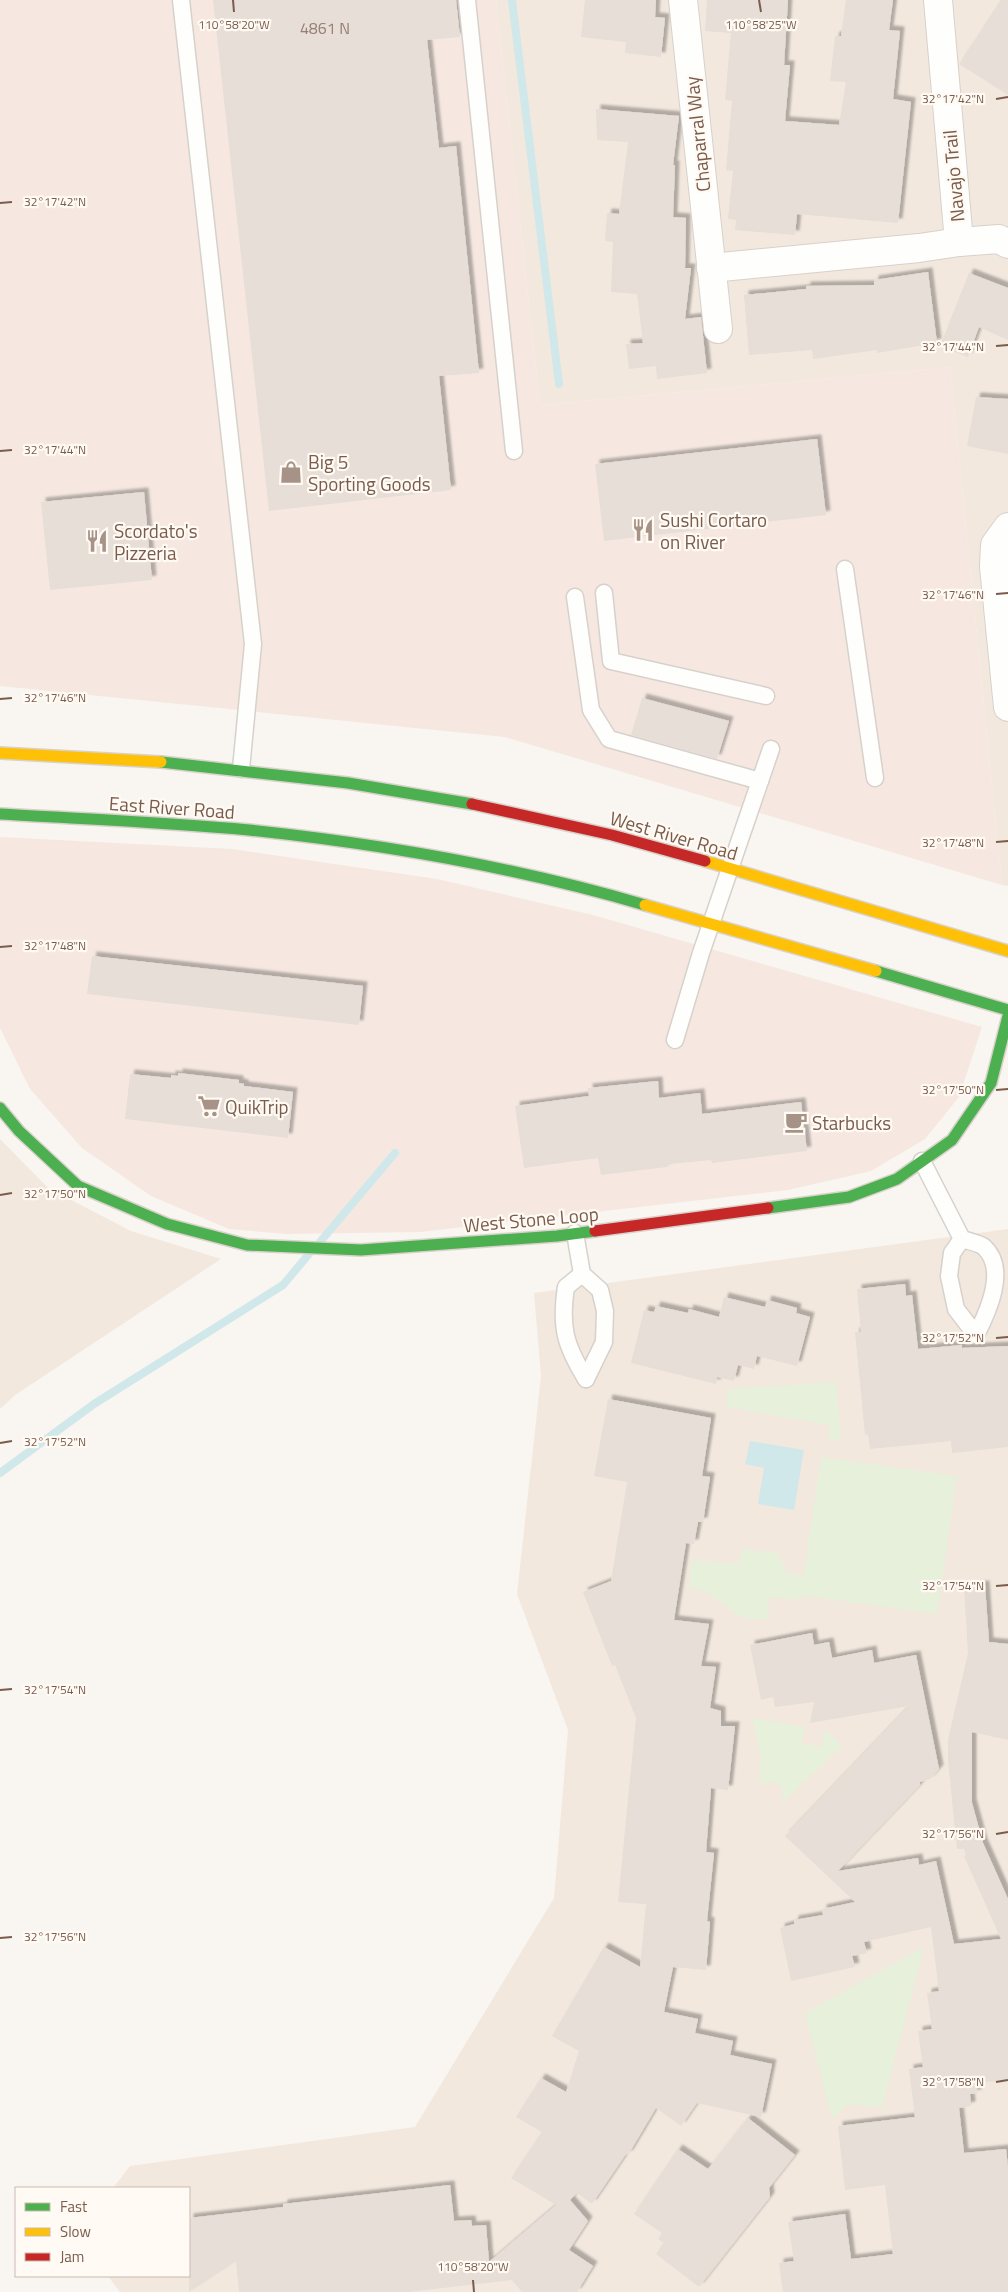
<svg xmlns="http://www.w3.org/2000/svg" width="1008" height="2292" viewBox="0 0 1008 2292" font-family="'Titillium Web',sans-serif">
<style>
.residential{fill:#f2e8de}
.commercial{fill:#f6e8e1}
.green{fill:#e7f0db}
.water{fill:#d0e8ea}
.lines{fill:none;stroke-linecap:round;stroke-linejoin:round}
.stream{stroke:#d0e8ea;stroke-width:8}
.building{fill:#e6ded7;filter:url(#shadow)}
.lane-casing{stroke:#d7d1cb;stroke-width:19}
.street-casing{stroke:#d7d1cb;stroke-width:30}
.fast-casing{stroke:#d9d2cb;stroke-width:14}
.slow-casing{stroke:#d9d2cb;stroke-width:14}
.jam-casing{stroke:#d9d2cb;stroke-width:14}
.lane{stroke:#fefefd;stroke-width:16}
.street{stroke:#fefefd;stroke-width:28}
.fast{stroke:#4caf50;stroke-width:11}
.slow{stroke:#ffc107;stroke-width:11}
.jam{stroke:#c62828;stroke-width:11}
.ticks{fill:none;stroke:#7a5c4d;stroke-width:2}
.labels{text-anchor:middle;dominant-baseline:central;stroke-width:4.5;stroke-linejoin:round;paint-order:stroke}
.number-label{font-size:16px;fill:#977e72}
.street-label{font-size:19px;fill:#7a5c4d;stroke:#fffaf3}
.poi-label{font-size:19px;fill:#7a5c4d;stroke:#fffaf3;text-anchor:start}
.ticks-label{font-size:12px;text-anchor:middle;fill:#7a5c4d;stroke:#fffaf3;stroke-width:4.5;stroke-linejoin:round;paint-order:stroke}
</style>
<defs>
<filter id="shadow"><feDropShadow dx="4.5" dy="-4.5" stdDeviation="1" flood-color="#0004"/></filter>
</defs>
<rect width="100%" height="100%" fill="#f9f5f0"/>
<!-- residential -->
<g class="residential">
<polygon points="496,0 1008,0 1008,886 1002,885 950,367 540,405"/>
<polygon points="0,1139 48,1188 131,1231 221,1259 15,1395 0,1409"/>
<polygon points="1008,1229 1008,2292 120,2292 108,2276 189,2276 189,2188 113,2188 130,2166 415,2127 554,1898 568,1730 517,1594 541,1376 534,1293"/>
</g>
<!-- commercial -->
<g class="commercial">
<polygon points="0,0 496,0 540,405 950,367 1002,885 505,737 0,686"/>
<polygon points="0,837 232,849 437,879 593,915 982,1027 959,1097 925,1139 871,1171 788,1190 420,1232 287,1234 229,1229 151,1196 82,1148 30,1089 0,1028"/>
</g>
<!-- green -->
<g class="green">
<polygon points="836,1382 841,1440 828,1438 829,1425 727,1407 727,1389"/>
<polygon points="821,1457 957,1476 937,1614 802,1595 801,1600 770,1597 767,1620 740,1617 704,1590 689,1589 692,1560 739,1564 741,1549 778,1553 787,1573 804,1575"/>
<polygon points="752,1718 805,1727 801,1743 822,1747 825,1730 842,1746 783,1802 782,1786 774,1782 760,1784 761,1758"/>
<polygon points="924,1947 882,2108 849,2104 832,2119 805,2013"/>
</g>
<!-- water -->
<polygon class="water" points="750,1441 804,1450 794,1510 758,1504 764,1468 745,1464"/>
<g class="lines">
<!-- stream -->
<g class="stream">
<polyline points="512,0 559,384"/>
<polyline points="320,1242 395,1153"/>
<polyline points="0,1473 94,1404 283,1285 309,1254"/>
</g>
</g>
<!-- building -->
<g class="building">
<polygon points="213,0 456,0 460,37 427,40 439,148 456,146 479,373 439,376 451,490 269,511"/>
<polygon points="585,0 656,0 655,17 665,18 661,57 625,53 626,42 581,37"/>
<polygon points="707,0 788,0 784,65 790,65 785,121 839,125 846,82 830,81 835,36 841,36 846,0 893,0 889,30 900,31 893,99 911,102 898,223 797,214 795,235 735,230 736,220 728,219 733,171 726,170 732,101 725,100 731,33 705,31"/>
<polygon points="1001,0 1008,0 1008,95 959,64"/>
<polygon points="596,109 679,116 673,165 675,165 673,217 686,218 685,268 691,268 685,319 701,317 707,373 657,379 656,366 629,369 626,344 643,343 637,294 611,292 613,242 605,241 607,213 619,214 628,142 597,140"/>
<polygon points="928,272 937,343 877,353 877,350 813,359 812,350 749,355 744,295 806,289 806,286 874,285 874,280"/>
<polygon points="969,273 1008,288 1008,340 979,327 968,357 940,346"/>
<polygon points="976,397 1008,399 1008,454 967,446"/>
<polygon points="817,439 826,515 604,541 595,464"/>
<polygon points="144,492 152,580 50,590 41,502"/>
<polygon points="642,698 729,721 717,759 631,735"/>
<polygon points="92,956 363,986 359,1025 87,994"/>
<polygon points="178,1073 239,1080 239,1083 244,1084 244,1086 293,1092 288,1138 125,1119 130,1074 171,1078 171,1075 178,1076"/>
<polygon points="658,1081 659,1098 700,1093 702,1114 801,1102 807,1151 712,1163 711,1160 670,1164 667,1167 601,1175 598,1158 524,1168 515,1106 589,1096 588,1088"/>
<polygon points="905,1284 906,1296 912,1295 918,1349 962,1345 962,1348 1008,1346 1008,1447 952,1453 951,1441 870,1449 868,1434 865,1435 855,1332 861,1332 857,1289"/>
<polygon points="724,1297 765,1307 767,1300 797,1308 796,1313 810,1317 797,1366 757,1356 754,1369 738,1365 734,1381 717,1377 716,1384 631,1363 644,1310 654,1312 656,1306 688,1313 689,1309 719,1317"/>
<polygon points="608,1399 711,1418 702,1476 710,1477 703,1522 698,1522 694,1544 686,1543 674,1620 709,1624 701,1666 716,1667 710,1708 721,1711 721,1726 735,1726 728,1790 711,1788 706,1852 714,1853 707,1921 710,1922 706,1970 673,1967 664,2012 698,2019 695,2033 733,2041 730,2055 772,2064 761,2117 697,2103 681,2126 656,2108 628,2155 626,2154 592,2204 577,2193 570,2200 588,2221 569,2250 593,2266 577,2292 522,2292 512,2280 408,2292 239,2292 236,2261 189,2292 189,2218 283,2207 283,2204 450,2185 454,2221 471,2220 472,2226 486,2225 489,2262 556,2205 511,2178 542,2132 516,2117 541,2078 566,2092 579,2051 552,2036 604,1947 640,1967 646,1904 618,1902 636,1718 615,1665 612,1666 583,1592 611,1581 627,1482 594,1476"/>
<polygon points="985,1585 989,1642 1008,1644 1008,1740 972,1732 972,1803 983,1843 1008,1899 1008,2081 976,2082 977,2094 970,2094 971,2106 959,2108 964,2153 1006,2149 1008,2167 1008,2292 783,2292 779,2263 794,2261 788,2222 845,2214 851,2259 893,2254 885,2185 845,2190 838,2126 915,2117 909,2069 923,2067 918,2031 932,2029 927,1993 939,1991 931,1927 864,1942 867,1953 852,1956 855,1967 791,1981 780,1928 794,1924 794,1920 823,1915 822,1909 855,1902 785,1836 909,1706 810,1723 814,1702 775,1707 773,1697 761,1700 750,1645 812,1633 814,1645 829,1642 832,1658 872,1650 874,1663 916,1655 939,1769 930,1779 920,1782 920,1785 838,1871 918,1858 919,1865 936,1861 954,1944 1001,1939 964,1856 966,1855 964,1849 957,1849 948,1760 948,1740 968,1653 964,1587"/>
<polygon points="748,2118 795,2155 769,2188 770,2197 699,2287 656,2254 664,2243 658,2239 662,2233 634,2214 678,2149 708,2169"/>
</g>
<g class="lines">
<defs>
<g id="lane">
<polyline points="181,0 253,644 241,769"/>
<polyline points="467,0 514,451"/>
<polyline points="845,569 875,778"/>
<polyline points="604,593 611,661 766,696"/>
<polyline points="575,597 591,710 609,739 760,781"/>
<polyline points="675,1040 701,953 771,749"/>
<path d="M922 1161 962 1239C968 1241 979 1243 984 1247 1008 1269 988 1312 976 1335L956 1309 949 1276 952 1253 962 1239"/>
<polyline points="575,1233 582,1274 600,1290 605,1311 604,1342 586,1379"/>
<path d="M582 1274 566 1287C560 1327 565 1345 586 1379"/>
</g>
<g id="street">
<polyline points="683,0 718,329"/>
<polyline points="938,0 959,242 999,239 1008,244"/>
<polyline points="711,268 919,248 959,242"/>
<polyline points="1008,527 995,545 994,567 1008,707"/>
</g>
<g id="fast">
<polyline points="161,762 348,783 472,804"/>
<path d="M0 814C83 819 166 822 249 830 382 844 516 867 645 905"/>
<polyline points="876,971 1008,1010"/>
<polyline points="0,1108 19,1131 78,1186 167,1224 247,1245 361,1250 557,1236 595,1231"/>
<polyline points="768,1208 849,1197 897,1179 952,1140 991,1083 1008,1016"/>
</g>
<g id="slow">
<polyline points="0,753 161,762"/>
<polyline points="705,861 1008,951"/>
<polyline points="645,905 876,971"/>
</g>
<g id="jam">
<polyline points="472,804 612,835 705,861"/>
<polyline points="595,1231 768,1208"/>
</g>
</defs>
<!-- lane casing -->
<use href="#lane" class="lane-casing"/>
<!-- street casing -->
<use href="#street" class="street-casing"/>
<!-- fast casing -->
<use href="#fast" class="fast-casing"/>
<!-- slow casing -->
<use href="#slow" class="slow-casing"/>
<!-- jam casing -->
<use href="#jam" class="jam-casing"/>
<!-- lane -->
<use href="#lane" class="lane"/>
<!-- street -->
<use href="#street" class="street"/>
<!-- fast -->
<use href="#fast" class="fast"/>
<!-- slow -->
<use href="#slow" class="slow"/>
<!-- jam -->
<use href="#jam" class="jam"/>
</g>
<!-- ticks -->
<path class="ticks" d="M233 0 234 12M759 0 761 12M996 99 1008 97M0 203 12 202M996 346 1008 345M0 451 12 450M996 594 1008 593M0 699 12 698M996 842 1008 841M0 947 12 946M996 1090 1008 1089M0 1195 12 1193M996 1338 1008 1337M0 1443 12 1441M996 1586 1008 1585M0 1690 12 1689M996 1834 1008 1832M0 1938 12 1937M996 2082 1008 2080M473 2280 474 2292"/>
<!-- icons -->
<defs>
<symbol id="shop-bare" viewBox="-9 -9 18 18"><path d="M-5-2.5h2.3a2.7 3.5 0 0 1 5.4 0H5L5.5 6h-11ZM-1.5-2.5h3a1.5 2.3 0 0 0-3 0Z" fill="#a69286" stroke="#fffaf3" stroke-width="2.5" paint-order="stroke"/></symbol>
<symbol id="restaurant-bare" viewBox="-9 -9 18 18"><path d="M-5-6h1v4h1v-4h1v4h1v-4h1v5L-1.5 .5V6h-2V.5L-5-1ZM5-6V6H3V1.5H1.5Q1.5-4 5-6Z" fill="#a69286" stroke="#fffaf3" stroke-width="2.5" paint-order="stroke"/></symbol>
<symbol id="supermarket-bare" viewBox="-9 -9 18 18"><path d="M-6-5.5h2.5l.6 2H6L4.5 2H-2.5L-4.4-4H-6ZM-1.5 3.2a1.3 1.3 0 1 0 .1 0ZM3 3.2a1.3 1.3 0 1 0 .1 0Z" fill="#a69286" stroke="#fffaf3" stroke-width="2.5" paint-order="stroke"/></symbol>
<symbol id="cafe-bare" viewBox="-9 -9 18 18"><path d="M-5.5-4.5H6V0H3Q3 3.5 0 3.5H-2.5Q-5.5 3.5-5.5 0ZM3-3.2v2h1.7v-2ZM-6 4.5H4V6H-6Z" fill="#a69286" stroke="#fffaf3" stroke-width="2.5" paint-order="stroke"/></symbol>
</defs>
<g fill-rule="evenodd">
<use href="#shop-bare" x="275" y="456" width="32" height="32"/>
<use href="#restaurant-bare" x="627" y="514" width="32" height="32"/>
<use href="#restaurant-bare" x="81" y="525" width="32" height="32"/>
<use href="#supermarket-bare" x="193" y="1090" width="32" height="32"/>
<use href="#cafe-bare" x="780" y="1106" width="32" height="32"/>
</g>
<g class="labels">
<!-- number labels -->
<g class="number-label">
<text x="325" y="28">4861 N</text>
</g>
<!-- street labels -->
<g class="street-label">
<text transform="translate(697 134) rotate(-96)">Chaparral Way</text>
<text transform="translate(953 176) rotate(-95)">Navajo Trail</text>
<text transform="translate(172 807) rotate(4)">East River Road</text>
<text transform="translate(674 835) rotate(16)">West River Road</text>
<text transform="translate(531 1219) rotate(-5)">West Stone Loop</text>
</g>
<!-- poi labels -->
<g class="poi-label">
<text x="308" y="461">Big 5<tspan x="308" dy="22">Sporting Goods</tspan></text>
<text x="660" y="519">Sushi Cortaro<tspan x="660" dy="22">on River</tspan></text>
<text x="114" y="530">Scordato's<tspan x="114" dy="22">Pizzeria</tspan></text>
<text x="225" y="1106">QuikTrip</text>
<text x="812" y="1122">Starbucks</text>
</g>
</g>
<g class="ticks-label">
<text x="234" y="29">110°58'20"W</text>
<text x="761" y="29">110°58'25"W</text>
<text x="953" y="103">32°17'42"N</text>
<text x="55" y="206">32°17'42"N</text>
<text x="953" y="351">32°17'44"N</text>
<text x="55" y="454">32°17'44"N</text>
<text x="953" y="599">32°17'46"N</text>
<text x="55" y="702">32°17'46"N</text>
<text x="953" y="847">32°17'48"N</text>
<text x="55" y="950">32°17'48"N</text>
<text x="953" y="1094">32°17'50"N</text>
<text x="55" y="1198">32°17'50"N</text>
<text x="953" y="1342">32°17'52"N</text>
<text x="55" y="1446">32°17'52"N</text>
<text x="953" y="1590">32°17'54"N</text>
<text x="55" y="1694">32°17'54"N</text>
<text x="953" y="1838">32°17'56"N</text>
<text x="55" y="1941">32°17'56"N</text>
<text x="953" y="2086">32°17'58"N</text>
<text x="473" y="2271">110°58'20"W</text>
</g>
<!-- legend -->
<rect x="15" y="2187" width="175" height="90" fill="#fffaf3" stroke="#cabbb1"/>
<rect x="25" y="2203" width="25" height="8" fill="#4caf50" stroke="#cabbb1"/>
<text x="60" y="2212" font-size="15" fill="#7a5c4d">Fast</text>
<rect x="25" y="2228" width="25" height="8" fill="#ffc107" stroke="#cabbb1"/>
<text x="60" y="2237" font-size="15" fill="#7a5c4d">Slow</text>
<rect x="25" y="2253" width="25" height="8" fill="#c62828" stroke="#cabbb1"/>
<text x="60" y="2262" font-size="15" fill="#7a5c4d">Jam</text>
</svg>
